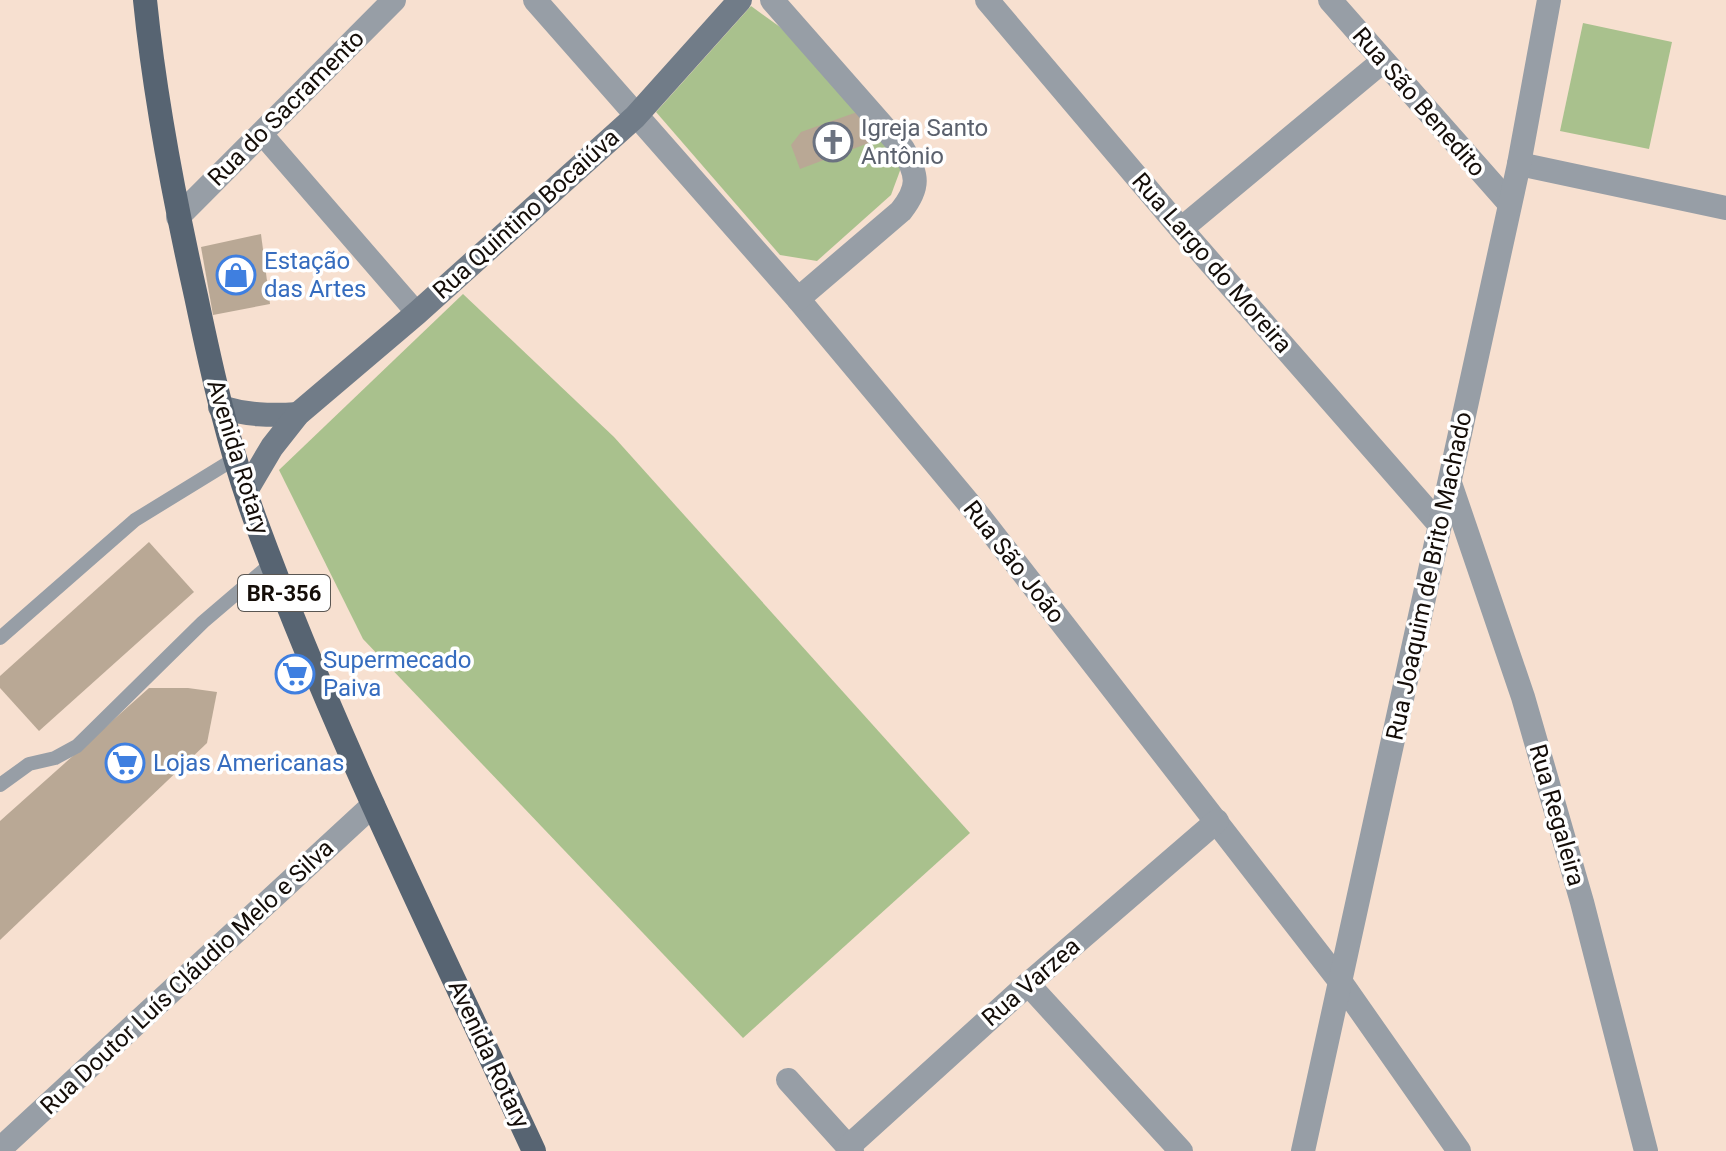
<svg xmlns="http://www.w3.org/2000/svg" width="1726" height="1151" viewBox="0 0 1726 1151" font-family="Roboto,sans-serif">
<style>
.green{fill:#a9c18d}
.building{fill:#b9a895}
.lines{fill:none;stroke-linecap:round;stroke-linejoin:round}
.service{stroke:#979ea6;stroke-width:14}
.pedestrian{stroke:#979ea6;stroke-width:22}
.minor{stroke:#979ea6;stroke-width:24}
.tertiary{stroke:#979ea6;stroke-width:24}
.secondary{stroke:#717c88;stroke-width:24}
.primary{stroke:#576472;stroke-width:24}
.labels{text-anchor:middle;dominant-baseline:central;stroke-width:7;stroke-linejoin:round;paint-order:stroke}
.shield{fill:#fff;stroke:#5a5652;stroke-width:2}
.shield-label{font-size:22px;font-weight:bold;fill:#140d08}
.street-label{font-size:24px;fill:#140d08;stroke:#fff}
.worship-label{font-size:24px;fill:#5b616d;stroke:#fff;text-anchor:start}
.shop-label{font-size:24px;fill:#366cbe;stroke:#fff;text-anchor:start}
</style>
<rect width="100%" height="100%" fill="#f7e0d0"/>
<!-- green -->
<g class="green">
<polygon points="751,6 780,27 877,129 901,168 891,195 817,261 780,255 656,112"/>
<polygon points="1583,23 1672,42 1649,149 1560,131"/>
<polygon points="463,294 614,437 970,833 743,1038 363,639 279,470"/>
</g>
<!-- building -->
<g class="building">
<polygon points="860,111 882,138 800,169 791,145 801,132"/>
<polygon points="261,234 270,304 213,315 201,247"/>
<polygon points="149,542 194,592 39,731 0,688 0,676"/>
<polygon points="149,688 188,688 217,692 207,743 0,940 0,821"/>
</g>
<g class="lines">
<!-- service -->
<g class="service">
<polyline points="0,638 135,520 236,458"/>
<polyline points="0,785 29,764 55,758 77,746 203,622 272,563"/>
</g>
<!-- pedestrian -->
<polyline class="pedestrian" points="261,133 417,313"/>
<!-- minor -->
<g class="minor">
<polyline points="535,0 798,299 976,512 1342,984 1459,1151"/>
<path d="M772 0 903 149C918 175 920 187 901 211L798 299"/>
<polyline points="987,0 1181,229 1439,524"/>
<polyline points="1330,0 1509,203"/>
<polyline points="1519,164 1726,208"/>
<polyline points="178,217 394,0"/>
<polyline points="1181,229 1383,61"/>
<polyline points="1450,483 1523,697 1582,902 1646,1151"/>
<polyline points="1028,984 1181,1151"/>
<polyline points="788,1080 852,1151"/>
<polyline points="848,1147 1028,984 1217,821"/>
<polyline points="0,1149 373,805"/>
</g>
<!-- tertiary -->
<polyline class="tertiary" points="1303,1151 1519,164 1549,0"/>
<!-- secondary -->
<g class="secondary">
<path d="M220 407C247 415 270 416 298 414"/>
<polyline points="246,491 272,447 298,414 417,313 635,117 740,0"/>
</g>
<!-- primary -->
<path class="primary" d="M145 0C155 100 174 198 196 296 212 372 229 449 256 522 335 737 438 943 534 1151"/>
</g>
<!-- icons -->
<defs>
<symbol id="church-ring" viewBox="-11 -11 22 22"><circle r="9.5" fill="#fff" stroke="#6b7280" stroke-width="1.5"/><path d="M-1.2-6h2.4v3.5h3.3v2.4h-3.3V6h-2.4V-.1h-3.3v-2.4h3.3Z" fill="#6b7280"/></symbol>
<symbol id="shop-ring" viewBox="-11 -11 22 22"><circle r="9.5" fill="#fff" stroke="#3f7fe0" stroke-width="1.5"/><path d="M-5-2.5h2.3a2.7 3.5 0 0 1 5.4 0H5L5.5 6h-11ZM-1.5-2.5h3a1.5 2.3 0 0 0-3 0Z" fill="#3f7fe0"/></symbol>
<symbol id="supermarket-ring" viewBox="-11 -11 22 22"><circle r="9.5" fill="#fff" stroke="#3f7fe0" stroke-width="1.5"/><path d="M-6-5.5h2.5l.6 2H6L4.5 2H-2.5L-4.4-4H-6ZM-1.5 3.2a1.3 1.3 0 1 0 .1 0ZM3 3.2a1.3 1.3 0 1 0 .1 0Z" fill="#3f7fe0"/></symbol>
</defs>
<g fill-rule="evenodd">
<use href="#church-ring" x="811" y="120" width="44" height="44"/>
<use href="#shop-ring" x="214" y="253" width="44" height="44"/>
<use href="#supermarket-ring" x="273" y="652" width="44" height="44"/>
<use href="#supermarket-ring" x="103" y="741" width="44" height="44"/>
</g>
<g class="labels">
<!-- shield labels -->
<rect class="shield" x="238" y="575" width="92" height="36" rx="6"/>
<g class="shield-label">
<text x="284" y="593">BR-356</text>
</g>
<!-- street labels -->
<g class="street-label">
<text transform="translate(1419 102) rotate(49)">Rua São Benedito</text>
<text transform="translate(286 108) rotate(-45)">Rua do Sacramento</text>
<text transform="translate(526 214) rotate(-42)">Rua Quintino Bocaiúva</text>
<text transform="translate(1212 263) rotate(49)">Rua Largo do Moreira</text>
<text transform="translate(238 457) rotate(73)">Avenida Rotary</text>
<text transform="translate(1014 562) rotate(52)">Rua São João</text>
<text transform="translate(1429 576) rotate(-78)">Rua Joaquim de Brito Machado</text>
<text transform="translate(1557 815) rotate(74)">Rua Regaleira</text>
<text transform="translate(187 977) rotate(-43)">Rua Doutor Luís Cláudio Melo e Silva</text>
<text transform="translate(1031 982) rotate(-41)">Rua Varzea</text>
<text transform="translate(489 1054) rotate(65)">Avenida Rotary</text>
</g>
<!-- worship labels -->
<g class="worship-label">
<text x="861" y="128">Igreja Santo<tspan x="861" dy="28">Antônio</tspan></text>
</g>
<!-- shop labels -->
<g class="shop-label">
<text x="264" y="261">Estação<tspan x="264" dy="28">das Artes</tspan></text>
<text x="323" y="660">Supermecado<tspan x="323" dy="28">Paiva</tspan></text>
<text x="153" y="763">Lojas Americanas</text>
</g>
</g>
</svg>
